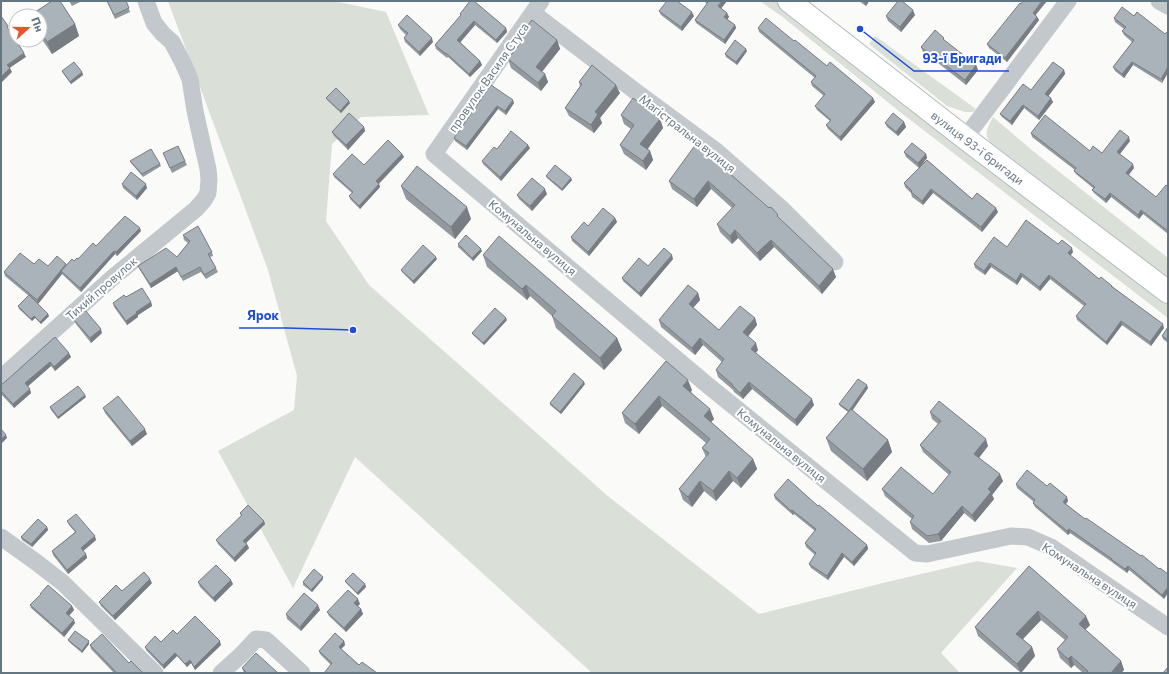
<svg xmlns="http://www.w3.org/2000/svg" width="1169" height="674" viewBox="0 0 1169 674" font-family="Commissioner,sans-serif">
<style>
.green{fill:#dadfd7}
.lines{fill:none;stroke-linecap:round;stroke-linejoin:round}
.secondary-casing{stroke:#b3babf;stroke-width:24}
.street{stroke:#c3c8cc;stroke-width:17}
.secondary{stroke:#fff;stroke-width:22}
.wall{fill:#929a9f}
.shaded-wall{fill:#777d82}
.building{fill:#aab3b9;stroke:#777d82}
.labels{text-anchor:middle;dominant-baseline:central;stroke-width:4;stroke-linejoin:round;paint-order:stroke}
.street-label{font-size:12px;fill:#657683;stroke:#fff}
.leader{fill:none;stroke:#1d4ed8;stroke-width:1.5}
.callout-dot{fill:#1d4ed8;stroke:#fff;stroke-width:1.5}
.callout-label{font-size:13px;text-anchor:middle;font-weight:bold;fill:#1d4ed8;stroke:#fff;stroke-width:4;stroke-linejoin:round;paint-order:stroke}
</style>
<rect width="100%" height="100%" fill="#fafaf8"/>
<!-- green -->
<g class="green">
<polygon points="168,1 334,1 386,12 429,115 361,117 332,144 326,221 369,285 609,497 759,614 887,582 977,561 1017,568 941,653 960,673 592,673 355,457 293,588 218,451 294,410 297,376 268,270"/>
<polygon points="760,1 784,1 1168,299 1168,318 900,112 784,18"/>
<polygon points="875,36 976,109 973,112 965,112 947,106 869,44"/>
<path d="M993 117 1033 151 1168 258V278L998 148C995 145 989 142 988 139 984 132 990 123 993 117Z"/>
</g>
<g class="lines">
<defs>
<g id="secondary">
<path id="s1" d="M789 1 965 138 1168 292"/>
</g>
</defs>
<!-- secondary casing -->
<use href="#secondary" class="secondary-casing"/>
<!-- street -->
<g class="street">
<polyline points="541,1 434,154 705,383 915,553 927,554 1011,536 1028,537 1051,547 1168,627"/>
<polyline points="1159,1 1168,6"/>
<polyline points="533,13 635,91 715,150 782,209 835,262"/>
<polyline points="965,138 1068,1"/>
<polyline points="1,378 111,279 196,209 204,200 208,193 209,179 208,169 195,111 190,79 183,63 172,42 163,34 154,23 146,1"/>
<polyline points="1,537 36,562 63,583 155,673"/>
<polyline points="221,673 241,655 256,639 266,640 302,673"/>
</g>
<!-- secondary -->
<use href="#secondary" class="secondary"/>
</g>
<!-- wall -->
<g class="wall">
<polygon points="52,1 60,1 75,24 79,36 52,54 43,41 40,32 40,16 33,16 32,14"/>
<polygon points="69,1 82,1 72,6"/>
<polygon points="107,1 126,1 130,12 115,19"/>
<polygon points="704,1 727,1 721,8 727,13 729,17 727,19 735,25 736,28 725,44 696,23 695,20 707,4"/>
<polygon points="859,1 869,1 866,6"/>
<polygon points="1021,4 1036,15 1039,20 1007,62 989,48 987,44"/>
<polygon points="659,11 694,16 682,31 661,15"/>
<polygon points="1137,12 1162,83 1133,65 1124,78 1115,71 1113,67 1132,42 1124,35 1122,31 1124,29 1115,22 1114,18 1134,16"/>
<polygon points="460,14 506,28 507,32 497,43 475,25 460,42 480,61 482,65 470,77 448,57 447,58 436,49 435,45 461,15"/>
<polygon points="915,15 901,32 888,21 886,16"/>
<polygon points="398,25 433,42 420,56 405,42 404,38 406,35 400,29"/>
<polygon points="758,28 794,41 875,102 841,141 828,129 826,125 830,121 817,110 815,106 824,96 812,86 811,82 815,78 759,32"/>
<polygon points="519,37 557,40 560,49 542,72 545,74 548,82 541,91 511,68 508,59 521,42"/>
<polygon points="945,41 976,65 978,70 966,85 933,59 932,59 923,52 921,47"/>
<polygon points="747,51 737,65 726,57 725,54"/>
<polygon points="1064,70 1065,74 1048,96 1053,102 1039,120 1024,108 1012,125 1002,117 1000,114 1031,90"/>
<polygon points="62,71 82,72 83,75 71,84 63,73"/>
<polygon points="579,82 620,93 600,118 602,123 594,133 569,116 565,108 580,86"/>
<polygon points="491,85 514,103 506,115 498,109 467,150 455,141 454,138"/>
<polygon points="326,98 350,103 341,113 327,100"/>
<polygon points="621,115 660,119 663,128 647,149 650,151 653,160 646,170 624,154 620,145 631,129 624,124"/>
<polygon points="904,122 906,127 898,136 887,127 885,123"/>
<polygon points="364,127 365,131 348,150 334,136 332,132"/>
<polygon points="1031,133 1090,151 1102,153 1130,141 1120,154 1134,168 1129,175 1156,197 1168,187 1168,234 1143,214 1139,219 1111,197 1106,203 1094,193 1092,190 1093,188 1076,174 1074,171 1075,170 1032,137"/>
<polygon points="530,148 501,181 483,164 482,161 497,149"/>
<polygon points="904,152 926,154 927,158 919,168 906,157"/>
<polygon points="163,153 185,161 187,165 172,173"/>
<polygon points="402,154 404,157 379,184 380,187 360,209 350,199 349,196 352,193 334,177 333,174"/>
<polygon points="927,160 972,199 998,212 982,232 933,193 923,205 912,197 911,193 905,187 904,183"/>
<polygon points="130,161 160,164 161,166 143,177 131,163"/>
<polygon points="723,167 780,219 836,277 822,294 774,247 760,261 738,238 732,244 720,232 717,224 732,208 711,189 697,207 672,189 669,181"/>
<polygon points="546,176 572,180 562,191 547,178"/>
<polygon points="122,184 147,188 137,200 123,188"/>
<polygon points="401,186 471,219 455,239 406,199"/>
<polygon points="547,194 532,211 519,199 517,195"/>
<polygon points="615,218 617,222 589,256 572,241 571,237 588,226"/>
<polygon points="141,231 117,256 115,254 81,292 62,274 38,304 35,301 48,314 49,316 41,324 35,318 32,321 19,309 18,306 29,296 5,276 4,272 34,264 48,266 66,265 78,259 96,246"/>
<polygon points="183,235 212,252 213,256 210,257 218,272 206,279 201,272 183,281 178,271 151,288 140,270 138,266 177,257 188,243 184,240"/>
<polygon points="458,244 482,251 473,261 458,247"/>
<polygon points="1058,244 1073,252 1070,256 1099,279 1112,286 1113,287 1164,328 1151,346 1122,325 1107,345 1077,320 1076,316 1084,306 1050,279 1040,291 1022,277 1017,285 991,267 985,275 975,268 974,264 1007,247"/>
<polygon points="483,255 617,338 622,350 604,370 556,328 552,316 530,296 527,300 487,267"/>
<polygon points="437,259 414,284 402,272 401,270"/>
<polygon points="673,259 641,297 623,281 622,278 648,266"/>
<polygon points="698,293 700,300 693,308 719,330 755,318 757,325 748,336 758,350 756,353 814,405 797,426 752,389 743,399 734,392 733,390 718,377 716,370 722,362 703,345 695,355 661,327 659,320"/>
<polygon points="126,297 151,302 152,306 138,315 138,317 127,325 114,307 113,303"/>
<polygon points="74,320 102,333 91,343 76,324"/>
<polygon points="507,320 484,345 473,335 472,333"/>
<polygon points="1168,327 1168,343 1163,339 1162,336"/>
<polygon points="55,337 71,357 55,371 51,366 28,386 31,393 14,408 1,394 1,385 6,381"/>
<polygon points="666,361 692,390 691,392 714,419 711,422 753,459 757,469 741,488 733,481 716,501 704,491 692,507 683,500 679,489 706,457 702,448 706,443 662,406 639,434 625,423 622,413"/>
<polygon points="585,384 561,414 550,405 550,403"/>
<polygon points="868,388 852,410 888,440 892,452 867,481 831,451 826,438 848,412 840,406 839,404"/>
<polygon points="86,397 58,419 51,410 50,407"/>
<polygon points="103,408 147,434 132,446 105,413"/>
<polygon points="930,412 988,446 979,458 1003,481 992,495 994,499 975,522 964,513 941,541 929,543 912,529 910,522 912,519 885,496 882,489 933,494 949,475 923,452 920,445 938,424 932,419"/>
<polygon points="1016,484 1047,486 1068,501 1066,504 1085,519 1159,569 1164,599 1129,570 1127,573 1113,563 1112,562 1070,533 1068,535 1035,507 1033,503 1034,502 1017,488"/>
<polygon points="774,495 818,506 867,545 868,549 854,566 844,557 828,580 811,568 809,564 815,555 806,547 805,543 815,531 794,514 793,515 775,499"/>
<polygon points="240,513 264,521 265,524 246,543 249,548 235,562 218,544 216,540 241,516"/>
<polygon points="67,521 96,540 83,551 86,554 87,558 68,574 53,555 52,551 75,532 69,525"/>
<polygon points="47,527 48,530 32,547 22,540 21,537"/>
<polygon points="1029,566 1090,625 1085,630 1121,661 1124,670 1121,673 1083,673 1074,665 1071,668 1060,658 1057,649 1065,640 1041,620 1023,639 1032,647 1035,656 1021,673 978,636 975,627"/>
<polygon points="323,579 312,592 303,585 303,582"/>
<polygon points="345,581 365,584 366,587 358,595 346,583"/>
<polygon points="198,582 233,584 215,602 200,587"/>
<polygon points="152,583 115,620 101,606 99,602 122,591"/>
<polygon points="360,604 357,606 361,609 363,614 346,632 329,616 327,612"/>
<polygon points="30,605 72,606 74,610 69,615 75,623 64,637 31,608"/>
<polygon points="320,610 301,631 287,619 286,614"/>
<polygon points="177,634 221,645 195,670 191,663 187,667 177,656 164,669 146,650 145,647 161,642"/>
<polygon points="68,640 89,644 82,653 69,642"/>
<polygon points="344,641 345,645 341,649 359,665 377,673 331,665 320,654 319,651"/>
<polygon points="90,645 129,663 143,673 114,673 91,649"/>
<polygon points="242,668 278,673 244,673"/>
</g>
<!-- shaded-wall -->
<g class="shaded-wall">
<polygon points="722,1 727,1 720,10 718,6"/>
<polygon points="865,1 869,1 866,6 864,2"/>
<polygon points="1042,1 1047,1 1034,17 1033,13"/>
<polygon points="913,10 915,15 901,32 900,27"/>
<polygon points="692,12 694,16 682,31 681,27"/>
<polygon points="727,13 729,17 726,21 724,17"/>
<polygon points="1037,17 1039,20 1007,62 1005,58"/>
<polygon points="474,21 475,25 459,44 457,40"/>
<polygon points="75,24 79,36 52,54 47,42"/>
<polygon points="735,25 736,28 725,44 724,40"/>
<polygon points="506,28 507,32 497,43 496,40"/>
<polygon points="432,38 433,42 420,56 419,52"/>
<polygon points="557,40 560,49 539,75 536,67"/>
<polygon points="746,49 747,51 737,65 736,62"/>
<polygon points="24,53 26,57 8,69 7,65"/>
<polygon points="480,61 482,65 470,77 469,74"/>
<polygon points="1132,62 1133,65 1124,78 1122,74"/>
<polygon points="976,65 978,70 966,85 965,80"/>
<polygon points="1168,67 1168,73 1162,83 1161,79"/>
<polygon points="10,68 12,72 1,83 1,77"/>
<polygon points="1064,70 1065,74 1047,98 1045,94"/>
<polygon points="82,72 83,75 71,84 70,82"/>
<polygon points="545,74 548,82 541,91 538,83"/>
<polygon points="616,85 620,93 600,118 602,123 594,133 591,125 595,112"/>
<polygon points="873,98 875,102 841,141 840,137"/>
<polygon points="1051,98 1053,102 1039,120 1038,116"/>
<polygon points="513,100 514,103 506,115 505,111"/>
<polygon points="349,101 350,103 341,113 340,111"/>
<polygon points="1023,105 1024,108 1012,125 1010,121"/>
<polygon points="497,106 498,109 467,150 466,146"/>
<polygon points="660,119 663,128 644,154 640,144"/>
<polygon points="904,122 906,127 898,136 896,132"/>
<polygon points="364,127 365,131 348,150 346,145"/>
<polygon points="1129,137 1130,141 1119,155 1117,152"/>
<polygon points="528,145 530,148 501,181 500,177"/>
<polygon points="650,151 653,160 646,170 643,161"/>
<polygon points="402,154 404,157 377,185 376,181"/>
<polygon points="926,154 927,158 919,168 918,163"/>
<polygon points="1133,164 1134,168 1127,176 1126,173"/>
<polygon points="571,178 572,180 562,191 562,189"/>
<polygon points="708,181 711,189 697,207 694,199"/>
<polygon points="146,184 147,188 137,200 136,196"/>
<polygon points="379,184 380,187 360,209 359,206"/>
<polygon points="545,189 547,194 532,211 530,206"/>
<polygon points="931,189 933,193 923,205 922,201"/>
<polygon points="1110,193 1111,197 1106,203 1105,199"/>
<polygon points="467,207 471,219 455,239 451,227"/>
<polygon points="996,208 998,212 982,232 981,227"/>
<polygon points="1141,210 1143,214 1139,219 1138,215"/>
<polygon points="615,218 617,222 589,256 588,252"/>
<polygon points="140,228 141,231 117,256 116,252"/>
<polygon points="735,230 738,238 732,244 730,236"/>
<polygon points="771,240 774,247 760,261 757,253"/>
<polygon points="1072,248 1073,252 1069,257 1068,253"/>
<polygon points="481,249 482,251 473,261 472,258"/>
<polygon points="114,251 115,254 81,292 80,288"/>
<polygon points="672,255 673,259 641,297 639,293"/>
<polygon points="436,257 437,259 414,284 413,281"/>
<polygon points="990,263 991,267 985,275 984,271"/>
<polygon points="66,264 67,268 61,271 62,274 38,304 37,300"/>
<polygon points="176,267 178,271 151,288 150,284"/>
<polygon points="833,269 836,277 822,294 819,286"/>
<polygon points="1021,273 1022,277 1017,285 1016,281"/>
<polygon points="1049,275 1050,279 1040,291 1039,287"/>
<polygon points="526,285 530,296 527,300 522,289"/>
<polygon points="698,293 700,300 691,310 689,304"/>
<polygon points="151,302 152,306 138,315 138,317 127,325 126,321 136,312"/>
<polygon points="48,314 49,316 41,324 40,322"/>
<polygon points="34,316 35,318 32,321 31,319"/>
<polygon points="506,318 507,320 484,345 483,343"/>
<polygon points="755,318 757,325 746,339 743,332"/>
<polygon points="1121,321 1122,325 1107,345 1106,342"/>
<polygon points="1163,324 1164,328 1151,346 1150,342"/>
<polygon points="101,329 102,333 91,343 90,338"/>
<polygon points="617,338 622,350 604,370 600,358"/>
<polygon points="700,338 703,345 695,355 692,348"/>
<polygon points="756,343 758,350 753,356 751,349"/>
<polygon points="69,353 71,357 55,371 54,367"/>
<polygon points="50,362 51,366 26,388 25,383"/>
<polygon points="688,380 692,390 687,396 683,386"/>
<polygon points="584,382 585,384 561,414 560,412"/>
<polygon points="749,382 752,389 743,399 740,393"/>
<polygon points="867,385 868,388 850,414 849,411"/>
<polygon points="30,389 31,393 14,408 13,404"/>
<polygon points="85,395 86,397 58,419 58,417"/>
<polygon points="659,396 662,406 639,434 635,424"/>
<polygon points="812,399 814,405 797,426 795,420"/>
<polygon points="710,409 714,419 707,426 704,416"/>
<polygon points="145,429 147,434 132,446 130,441"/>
<polygon points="6,435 7,438 1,444 1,439"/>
<polygon points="986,439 988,446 976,461 974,454"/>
<polygon points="888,440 892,452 867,481 863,469"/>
<polygon points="753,459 757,469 741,488 737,478"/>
<polygon points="729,471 733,481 716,501 713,491"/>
<polygon points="1000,474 1003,481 992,495 994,499 975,522 972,515 988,489"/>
<polygon points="700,481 704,491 692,507 688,497"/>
<polygon points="1067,497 1068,501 1065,505 1063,502"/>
<polygon points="962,506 964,513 941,541 938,534"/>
<polygon points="792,510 794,514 793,515 791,511"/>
<polygon points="264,521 265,524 245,544 243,541"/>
<polygon points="47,527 48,530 32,547 31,544"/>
<polygon points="1069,529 1070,533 1068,535 1067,531"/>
<polygon points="95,536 96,540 82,552 81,548"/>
<polygon points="247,544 249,548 235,562 234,558"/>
<polygon points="867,545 868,549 854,566 852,562"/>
<polygon points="842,553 844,557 828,580 827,576"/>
<polygon points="86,554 87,558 68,574 67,570"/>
<polygon points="1128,566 1129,570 1127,573 1125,569"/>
<polygon points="323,577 323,579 312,592 311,590"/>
<polygon points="150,579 152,583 115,620 113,616"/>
<polygon points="231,580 233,584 215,602 213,598"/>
<polygon points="365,584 366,587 358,595 357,593"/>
<polygon points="1168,587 1168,593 1164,599 1162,595"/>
<polygon points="358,599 360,604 356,608 354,603"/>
<polygon points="318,605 320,610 301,631 300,627"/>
<polygon points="72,606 74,610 68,617 66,613"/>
<polygon points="361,609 363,614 346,632 344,628"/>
<polygon points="1038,611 1041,620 1020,642 1016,634"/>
<polygon points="1086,616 1090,625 1082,633 1079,624"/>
<polygon points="74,620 75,623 64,637 62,633"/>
<polygon points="89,641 89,644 82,653 82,651"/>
<polygon points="220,641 221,645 195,670 194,667"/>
<polygon points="344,641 345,645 340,650 339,647"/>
<polygon points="1032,647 1035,656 1021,673 1017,664"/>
<polygon points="175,653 177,656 164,669 163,665"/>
<polygon points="1071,656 1074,665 1071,668 1068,659"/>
<polygon points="190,660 191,663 187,667 185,664"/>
<polygon points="1121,661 1124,670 1121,673 1111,673"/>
</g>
<!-- building -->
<g class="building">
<polygon points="52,1 60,1 75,24 47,42 40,31 40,28 41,27 40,25 40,16 34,16 32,14"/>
<polygon points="107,1 126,1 129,8 114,15"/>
<polygon points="470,1 474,1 506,28 496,40 474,21 457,40 480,61 469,74 446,53 446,54 435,45 461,15 460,14"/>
<polygon points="667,1 677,1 692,12 681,27 659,11"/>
<polygon points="707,1 722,1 718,6 727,13 724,17 735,25 724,40 695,20 708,2"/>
<polygon points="898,1 902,1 913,10 900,27 886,16"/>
<polygon points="1023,1 1042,1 1033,13 1037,17 1005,58 987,44 1020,3 1021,4"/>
<polygon points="1122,7 1134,16 1137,12 1165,34 1168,31 1168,67 1161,79 1132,62 1122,74 1113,67 1134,40 1122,31 1126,27 1114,18"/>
<polygon points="407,15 432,38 419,52 404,38 408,33 398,25"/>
<polygon points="1,16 8,26 7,27 24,53 7,65 10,68 1,77"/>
<polygon points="766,18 794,41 795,40 827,66 830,62 873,98 840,137 826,125 831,120 815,106 825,94 811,82 816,76 758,28"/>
<polygon points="532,20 557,40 536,67 545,74 538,83 508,59 523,40 519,37"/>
<polygon points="935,30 944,38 943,39 976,65 965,80 931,54 931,55 921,47"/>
<polygon points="735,40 746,49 736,62 725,54"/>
<polygon points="74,62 82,72 70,82 62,71"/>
<polygon points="1053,62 1064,70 1045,94 1051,98 1038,116 1023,105 1010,121 1000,114 1023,84 1031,90"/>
<polygon points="592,65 616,85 595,112 598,114 591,125 565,108 582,84 579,82"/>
<polygon points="491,85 513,100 505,111 497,106 466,146 454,138"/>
<polygon points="336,88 349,101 340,111 326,98"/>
<polygon points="633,98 660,119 640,144 650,151 643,161 620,145 634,125 621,115"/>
<polygon points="349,113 364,127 346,145 332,132"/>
<polygon points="893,113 904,122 896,132 885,123"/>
<polygon points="1045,115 1090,151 1093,146 1102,153 1120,130 1129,137 1117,152 1133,164 1126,173 1156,197 1166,185 1168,187 1168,231 1141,210 1138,215 1110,193 1105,199 1092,190 1095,187 1074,171 1076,168 1031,133"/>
<polygon points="511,131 528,145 500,177 482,161 494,147 497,149"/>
<polygon points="388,140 402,154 376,181 379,184 359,206 349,196 353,192 333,174 352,154 364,165"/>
<polygon points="912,143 926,154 918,163 904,152"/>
<polygon points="696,144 721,163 722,164 721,166 769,208 770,207 772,208 778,215 777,216 833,269 819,286 771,240 757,253 735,230 730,236 717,224 735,205 708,181 694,199 669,181"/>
<polygon points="178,146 185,161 170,168 163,153"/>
<polygon points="151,149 160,164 142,174 130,161"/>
<polygon points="927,160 972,199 977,193 996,208 981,227 931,189 922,201 911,192 912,191 904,183"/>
<polygon points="555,165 571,178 562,189 546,176"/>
<polygon points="417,166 467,207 451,227 401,186"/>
<polygon points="131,172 146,184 136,196 122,184"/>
<polygon points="532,178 545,189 530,206 517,195"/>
<polygon points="603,208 615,218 588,252 571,237 584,222 588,226"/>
<polygon points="125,216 140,228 116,252 114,251 80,288 61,271 72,259 74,261 77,258 78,259 93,243 96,246"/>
<polygon points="1026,220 1058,244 1062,240 1072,248 1068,253 1099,279 1101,277 1112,286 1111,286 1163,324 1150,342 1121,321 1106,342 1076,316 1086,304 1049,275 1039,287 1021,273 1016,281 990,263 984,271 974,264 994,237 1007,247"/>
<polygon points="198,226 212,252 208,254 216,268 204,275 200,267 181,277 176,267 150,284 138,266 166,248 177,257 190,241 183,235"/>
<polygon points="466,235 481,249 472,258 458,244"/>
<polygon points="499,236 617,338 600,358 552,316 556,311 526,285 522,289 483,255"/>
<polygon points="423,245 436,257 413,281 401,270"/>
<polygon points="664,248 672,255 639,293 622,278 639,258 648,266"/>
<polygon points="20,253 34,264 39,259 48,266 57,256 66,264 37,300 4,272"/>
<polygon points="688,285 698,293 689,304 719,330 740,306 755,318 743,332 756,343 751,349 812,399 795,420 749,382 740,393 732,385 732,384 716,370 724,359 700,338 692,348 659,320"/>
<polygon points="142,288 151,302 136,312 137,313 126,321 113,303 124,295 126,297"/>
<polygon points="29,295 48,314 40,322 34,316 31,319 18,306"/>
<polygon points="495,308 506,318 483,343 472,333"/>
<polygon points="85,310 101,329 90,338 74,320"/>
<polygon points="1168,327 1168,340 1162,336"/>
<polygon points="55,337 69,353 54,367 50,362 25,383 30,389 13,404 1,391 1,385 6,381"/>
<polygon points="666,361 688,380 683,386 710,409 704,416 753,459 737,478 729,471 713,491 700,481 688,497 679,489 709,453 702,448 710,439 659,396 635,424 622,413"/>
<polygon points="574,373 584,382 560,412 550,403"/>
<polygon points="858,379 867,385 849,411 839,404"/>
<polygon points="78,386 85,395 58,417 50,407"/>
<polygon points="118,396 145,429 130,441 103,408"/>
<polygon points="939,401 986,439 974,454 1000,474 988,489 991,492 972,515 962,506 938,534 927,536 910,522 914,516 882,489 901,467 933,494 951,472 920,445 941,421 930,412"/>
<polygon points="851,409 888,440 863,469 826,438"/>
<polygon points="1,429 6,435 1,439"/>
<polygon points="1027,470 1047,486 1050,483 1067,497 1063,502 1085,519 1086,518 1141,556 1142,555 1159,569 1160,568 1168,574 1168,587 1162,595 1128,566 1125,569 1111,559 1112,559 1069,529 1067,531 1033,503 1035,500 1016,484"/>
<polygon points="788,479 818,506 819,505 867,545 852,562 842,553 827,576 809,564 816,553 805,543 816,529 792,510 791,511 774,495"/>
<polygon points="248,505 264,521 243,541 247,544 234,558 216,540 242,515 240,513"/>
<polygon points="76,514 95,536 81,548 86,554 67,570 52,551 76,532 67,521"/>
<polygon points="38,519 47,527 31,544 21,537"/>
<polygon points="216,565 231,580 213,598 198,582"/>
<polygon points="1029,566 1086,616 1079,624 1121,661 1111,673 1086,673 1088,671 1071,656 1068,659 1057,649 1068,637 1038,611 1016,634 1032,647 1017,664 975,627"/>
<polygon points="314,569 323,577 311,590 303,582"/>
<polygon points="144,572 150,579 113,616 99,602 116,585 122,591"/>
<polygon points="353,573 365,584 357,593 345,581"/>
<polygon points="48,585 72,606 66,613 74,620 62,633 30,605 41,594 40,594"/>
<polygon points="348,590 358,599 354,603 361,609 344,628 327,612"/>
<polygon points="304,593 318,605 300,627 286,614"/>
<polygon points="195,616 220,641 194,667 190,660 185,664 175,653 163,665 145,647 155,636 161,642 173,630 177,634"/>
<polygon points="75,631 89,641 82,651 68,640"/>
<polygon points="335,633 344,641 339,647 359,665 362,662 377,673 324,673 332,663 319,651"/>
<polygon points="102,634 129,663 131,661 143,673 117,673 90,645"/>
<polygon points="256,653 278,673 247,673 242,668"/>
<polygon points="1168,667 1168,673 1163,673"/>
</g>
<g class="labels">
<!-- street labels -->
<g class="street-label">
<text transform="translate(488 77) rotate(-55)">провулок Василя Стуса</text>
<text transform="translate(688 133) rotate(38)">Магістральна вулиця</text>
<text stroke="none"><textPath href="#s1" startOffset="239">вулиця 93-ї бригади</textPath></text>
<text transform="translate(533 237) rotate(40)">Комунальна вулиця</text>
<text transform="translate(101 288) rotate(-41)">Тихий провулок</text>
<text transform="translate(782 445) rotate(39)">Комунальна вулиця</text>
<text transform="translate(1090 575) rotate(33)">Комунальна вулиця</text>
</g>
</g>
<!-- callouts -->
<path class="leader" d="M860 29L914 71H1009M353 330L287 328H239"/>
<g class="callout-dot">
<circle cx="860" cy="29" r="4"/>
<circle cx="353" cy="330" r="4"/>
</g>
<g class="callout-label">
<text x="962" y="63">93-ї Бригади</text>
<text x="263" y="320">Ярок</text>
</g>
<!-- border -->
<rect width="1169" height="674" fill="none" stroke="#657683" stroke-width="4"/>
<!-- north arrow -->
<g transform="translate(28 28) rotate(69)"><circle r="19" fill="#ffffff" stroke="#c1c8cd"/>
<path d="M0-3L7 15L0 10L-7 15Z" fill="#e4572e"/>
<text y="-6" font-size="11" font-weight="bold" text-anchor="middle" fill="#657683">Пн</text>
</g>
</svg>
